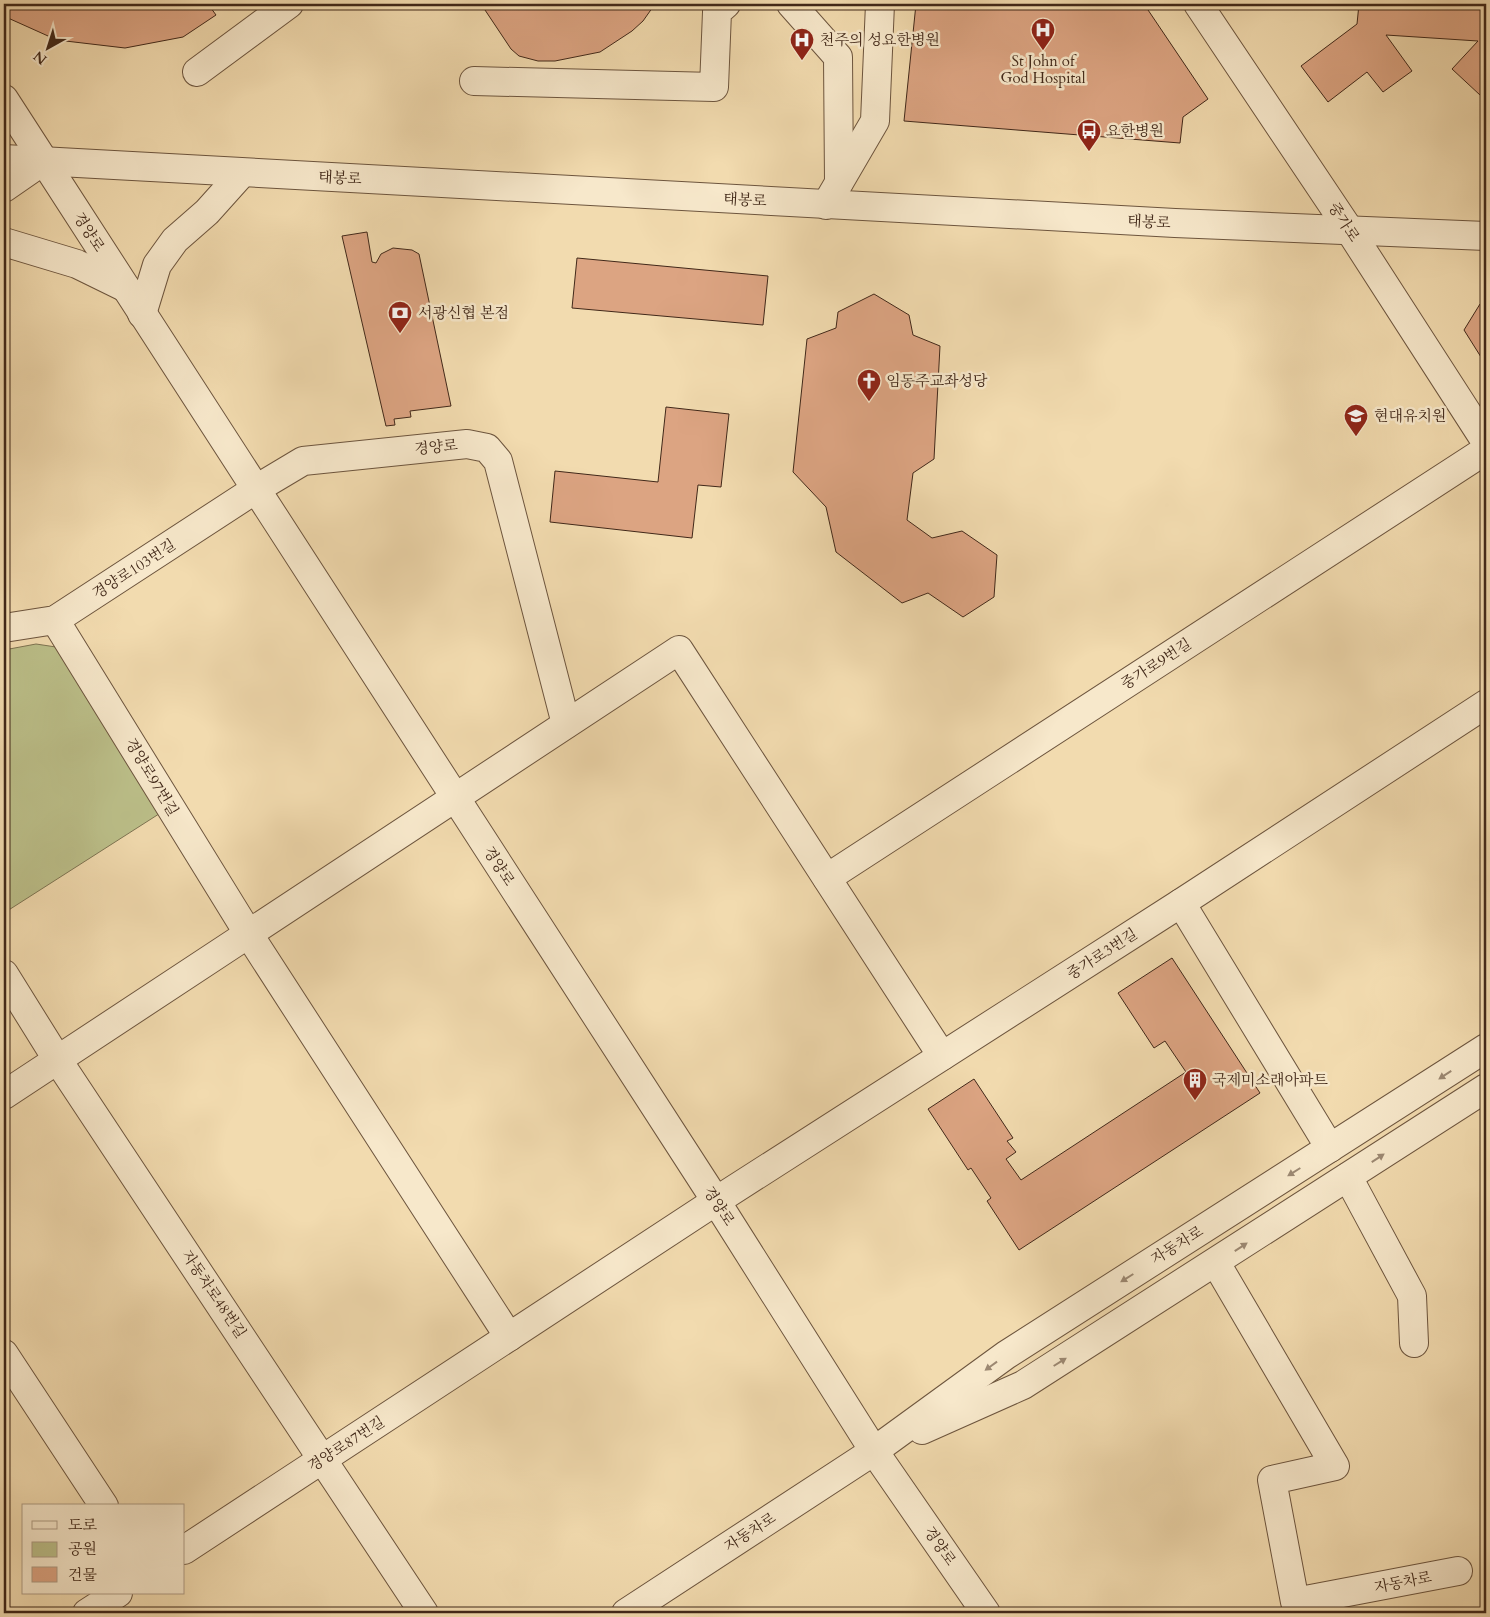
<svg xmlns="http://www.w3.org/2000/svg" width="1490" height="1617" viewBox="0 0 1490 1617" font-family="Cardo,'Noto Serif KR',serif">
<style>
.green{fill:#bcc08a;stroke:#7e7452}
.building{fill:#dca482;stroke:#412819}
.lines{fill:none;stroke-linecap:round;stroke-linejoin:round}
.minor-casing{stroke:#6d553e;stroke-width:30}
.minor{stroke:#f7e8cb;stroke-width:28}
.oneway{fill:#9c8872}
.labels{text-anchor:middle;dominant-baseline:central;stroke-width:5;stroke-linejoin:round;paint-order:stroke}
.poi-label{font-size:15px;fill:#412819;stroke:#f7e8cb;text-anchor:start}
.street-label{font-size:15px;fill:#412819;stroke:#f7e8cb}
</style>
<rect width="100%" height="100%" fill="#f2dbaf"/>
<filter id="stains"><feTurbulence type="fractalNoise" baseFrequency=".004" numOctaves="4"/><feColorMatrix values="0 0 0 0 .2 0 0 0 0 .09 0 0 0 0 .02 0 0 0 .5 -.17"/></filter>
<radialGradient id="worn" r=".72"><stop offset=".6" stop-color="#630" stop-opacity="0"/><stop offset="1" stop-color="#630" stop-opacity=".3"/></radialGradient>
<!-- green -->
<polygon class="green" points="36,644 56,647 162,812 4,913 4,650"/>
<!-- building -->
<g class="building">
<polygon points="4,4 208,4 216,15 183,37 125,48 57,40 8,18 4,14"/>
<polygon points="481,4 655,4 643,21 632,31 600,52 555,61 538,61 519,56 511,49"/>
<polygon points="916,4 1144,4 1208,99 1183,117 1180,143 904,121"/>
<polygon points="1359,4 1486,4 1486,88 1480,95 1452,69 1478,41 1386,35 1412,71 1383,92 1367,72 1328,102 1301,66 1357,24"/>
<polygon points="367,232 372,262 376,263 381,254 393,248 412,250 419,254 451,406 410,411 411,417 394,419 395,425 386,426 342,236"/>
<polygon points="577,258 768,276 763,325 572,308"/>
<polygon points="874,294 909,315 913,335 940,346 934,459 913,473 907,520 932,538 962,531 997,555 994,597 963,617 928,593 902,603 836,552 826,507 793,472 807,339 836,328 838,312"/>
<polygon points="1480,304 1486,304 1486,365 1464,330"/>
<polygon points="666,407 729,414 721,487 698,485 692,538 550,522 555,471 658,482"/>
<polygon points="1172,958 1260,1093 1019,1250 987,1201 991,1198 971,1168 968,1170 928,1109 974,1079 1013,1138 1007,1141 1016,1152 1006,1159 1021,1180 1186,1072 1165,1041 1154,1048 1118,993"/>
</g>
<g class="lines">
<defs>
<g id="minor">
<polyline points="791,4 838,57 839,182"/>
<polyline points="1198,4 1350,231 1486,442"/>
<polyline points="197,72 289,4"/>
<polyline points="474,81 714,87 717,12 726,4"/>
<polyline points="4,99 716,1201 874,1451 986,1613"/>
<polyline points="4,159 1175,223 1486,236"/>
<polyline points="4,188 43,161"/>
<polyline points="826,205 875,121 880,4"/>
<polyline points="4,242 77,264 126,288"/>
<polyline points="142,314 157,265 175,240 207,212 242,173"/>
<polyline points="55,620 248,933 509,1337"/>
<polyline points="4,628 55,620 256,489 303,461 467,444 487,448 498,461 566,724"/>
<polyline points="827,878 1486,450"/>
<polyline points="1181,903 1330,1148"/>
<polyline points="4,974 57,1059 424,1613"/>
<polyline points="4,1095 679,650 942,1056"/>
<polyline points="1348,1177 1412,1296 1414,1343"/>
<polyline points="1216,1263 1335,1466 1272,1480 1295,1602 1458,1571"/>
<polyline points="4,1354 104,1506"/>
<polyline points="922,1430 1023,1385 1486,1088"/>
<polyline points="184,1550 716,1201 1181,903 1486,704"/>
<polyline points="87,1613 118,1593"/>
<polyline points="626,1613 874,1451 1006,1355 1486,1048"/>
</g>
</defs>
<!-- minor casing -->
<use href="#minor" class="minor-casing"/>
<!-- minor -->
<use href="#minor" class="minor"/>
</g>
<!-- one-way arrows -->
<defs><path id="oneway-solid" d="M-6-.8H1V-3.2L6.5 0L1 3.2V.8H-6Z" transform="scale(1.25)"/></defs>
<g class="oneway">
<use href="#oneway-solid" transform="translate(1445 1075) rotate(147)"/>
<use href="#oneway-solid" transform="translate(1378 1158) rotate(-33)"/>
<use href="#oneway-solid" transform="translate(1294 1172) rotate(148)"/>
<use href="#oneway-solid" transform="translate(1241 1247) rotate(-33)"/>
<use href="#oneway-solid" transform="translate(1127 1278) rotate(148)"/>
<use href="#oneway-solid" transform="translate(1060 1362) rotate(-32)"/>
<use href="#oneway-solid" transform="translate(991 1366) rotate(144)"/>
</g>
<!-- icons -->
<defs>
<symbol id="hospital-pin" viewBox="-11 -11 22 30"><path d="M0 17L-7.5 6A9.5 9.5 0 1 1 7.5 6Z" fill="#8f2418" stroke="#f7e8cb"/><path d="M-5-5h3v3.5h4V-5h3V5h-3V1.5h-4V5h-3Z" fill="#fff"/></symbol>
<symbol id="bus-pin" viewBox="-11 -11 22 30"><path d="M0 17L-7.5 6A9.5 9.5 0 1 1 7.5 6Z" fill="#8f2418" stroke="#f7e8cb"/><path d="M-5-6H5V4H4V6H2V4H-2V6H-4V4H-5ZM-3.5-4V0h7V-4ZM-3.5 1.2v1.5H-2V1.2ZM2 1.2v1.5H3.5V1.2Z" fill="#fff"/></symbol>
<symbol id="bank-pin" viewBox="-11 -11 22 30"><path d="M0 17L-7.5 6A9.5 9.5 0 1 1 7.5 6Z" fill="#8f2418" stroke="#f7e8cb"/><path d="M-6-4H6V4H-6ZM0-2.3a2.3 2.3 0 1 0 0 4.6a2.3 2.3 0 1 0 0-4.6Z" fill="#fff"/></symbol>
<symbol id="church-pin" viewBox="-11 -11 22 30"><path d="M0 17L-7.5 6A9.5 9.5 0 1 1 7.5 6Z" fill="#8f2418" stroke="#f7e8cb"/><path d="M-1.2-6h2.4v3.5h3.3v2.4h-3.3V6h-2.4V-.1h-3.3v-2.4h3.3Z" fill="#fff"/></symbol>
<symbol id="school-pin" viewBox="-11 -11 22 30"><path d="M0 17L-7.5 6A9.5 9.5 0 1 1 7.5 6Z" fill="#8f2418" stroke="#f7e8cb"/><path d="M0-5L7-2L0 1L-7-2ZM-4 1L0 2.5L4 1V4Q0 6-4 4Z" fill="#fff"/></symbol>
<symbol id="building-pin" viewBox="-11 -11 22 30"><path d="M0 17L-7.5 6A9.5 9.5 0 1 1 7.5 6Z" fill="#8f2418" stroke="#f7e8cb"/><path d="M-4-6H4V6H1V3H-1V6H-4ZM-2.5-4.3h1.7v1.8h-1.7ZM.8-4.3h1.7v1.8H.8ZM-2.5-1h1.7V.8h-1.7ZM.8-1h1.7V.8H.8Z" fill="#fff"/></symbol>
</defs>
<g fill-rule="evenodd">
<use href="#hospital-pin" x="1029" y="16" width="28" height="38"/>
<use href="#hospital-pin" x="788" y="26" width="28" height="38"/>
<use href="#bus-pin" x="1075" y="117" width="28" height="38"/>
<use href="#bank-pin" x="386" y="299" width="28" height="38"/>
<use href="#church-pin" x="855" y="367" width="28" height="38"/>
<use href="#school-pin" x="1342" y="402" width="28" height="38"/>
<use href="#building-pin" x="1181" y="1066" width="28" height="38"/>
</g>
<g class="labels">
<!-- poi labels -->
<g class="poi-label">
<text x="820" y="40">천주의 성요한병원</text>
<text x="1043" y="61" text-anchor="middle">St John of<tspan x="1043" dy="17">God Hospital</tspan></text>
<text x="1106" y="131">요한병원</text>
<text x="418" y="313">서광신협 본점</text>
<text x="886" y="381">임동주교좌성당</text>
<text x="1374" y="416">현대유치원</text>
<text x="1212" y="1080">국제미소래아파트</text>
</g>
<!-- street labels -->
<g class="street-label">
<text transform="translate(340 178) rotate(3)">태봉로</text>
<text transform="translate(745 200) rotate(3)">태봉로</text>
<text transform="translate(1149 222) rotate(3)">태봉로</text>
<text transform="translate(1344 222) rotate(57)">중가로</text>
<text transform="translate(89 232) rotate(57)">경양로</text>
<text transform="translate(436 447) rotate(-6)">경양로</text>
<text transform="translate(134 569) rotate(-33)">경양로103번길</text>
<text transform="translate(1156 664) rotate(-33)">중가로9번길</text>
<text transform="translate(152 777) rotate(59)">경양로97번길</text>
<text transform="translate(499 866) rotate(57)">경양로</text>
<text transform="translate(1102 954) rotate(-33)">중가로3번길</text>
<text transform="translate(719 1206) rotate(57)">경양로</text>
<text transform="translate(1177 1245) rotate(-32)">자동차로</text>
<text transform="translate(214 1294) rotate(56)">자동차로48번길</text>
<text transform="translate(346 1444) rotate(-33)">경양로87번길</text>
<text transform="translate(750 1532) rotate(-33)">자동차로</text>
<text transform="translate(940 1546) rotate(55)">경양로</text>
<text transform="translate(1403 1582) rotate(-11)">자동차로</text>
</g>
</g>
<!-- margin -->
<rect width="1490" height="1617" fill="none" stroke="#f2dbaf" stroke-width="20"/>
<rect x="5" y="5" width="1480" height="1607" fill="none" stroke="#412819" stroke-width="2.5"/>
<rect x="10" y="10" width="1470" height="1597" fill="none" stroke="#412819"/>
<!-- legend -->
<rect x="22" y="1504" width="162" height="90" fill="#f7e8cb" stroke="#ae9b84"/>
<rect x="32" y="1521" width="25" height="8" fill="#f7e8cb" stroke="#ae9b84"/>
<text x="68" y="1530" font-size="15" fill="#412819">도로</text>
<rect x="32" y="1542" width="25" height="15" fill="#bcc08a" stroke="#ae9b84"/>
<text x="68" y="1554" font-size="15" fill="#412819">공원</text>
<rect x="32" y="1567" width="25" height="15" fill="#dca482" stroke="#ae9b84"/>
<text x="68" y="1580" font-size="15" fill="#412819">건물</text>
<!-- north arrow -->
<g transform="translate(48 48) rotate(219)" stroke="#f7e8cb" stroke-width="4" paint-order="stroke">
<path d="M0-4L9 19L0 12L-9 19Z" fill="#412819"/>
<text y="-8" font-size="14" font-weight="bold" text-anchor="middle" fill="#412819">N</text>
</g>
<rect width="100%" height="100%" filter="url(#stains)"/>
<rect width="100%" height="100%" fill="url(#worn)"/>
</svg>
